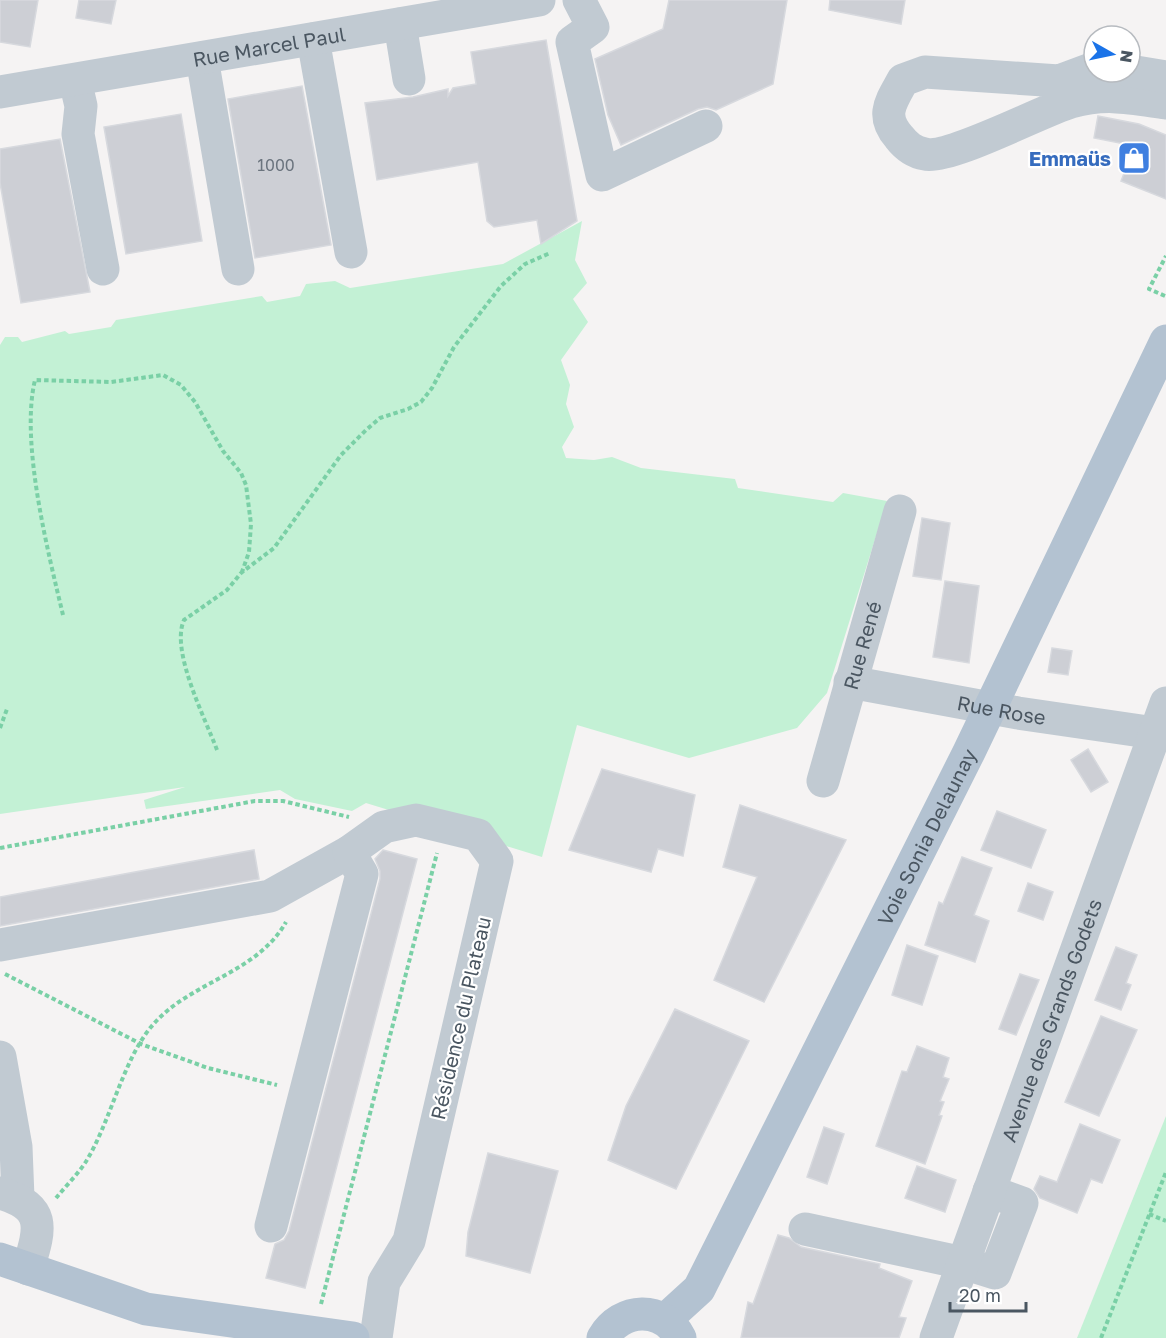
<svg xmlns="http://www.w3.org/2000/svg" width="1166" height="1338" viewBox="0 0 1166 1338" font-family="'Golos Text',sans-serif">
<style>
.green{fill:#c3f1d5}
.building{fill:#cdcfd5;stroke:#d7d9de;stroke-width:1.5}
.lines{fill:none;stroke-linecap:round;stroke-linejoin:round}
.path{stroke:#7ad0a6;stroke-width:4;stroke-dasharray:4.5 3;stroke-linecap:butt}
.minor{stroke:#c1cad2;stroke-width:33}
.major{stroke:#b3c2d1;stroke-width:33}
.labels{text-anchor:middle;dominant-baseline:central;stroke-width:4.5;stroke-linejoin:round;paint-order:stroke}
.number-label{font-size:16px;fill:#6b747e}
.street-label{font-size:20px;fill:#4a5661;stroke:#fff}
.shop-label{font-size:20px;font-weight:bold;fill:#366cbe;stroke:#fff;text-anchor:end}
</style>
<rect width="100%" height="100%" fill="#f5f3f3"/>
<!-- green -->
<g class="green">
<polygon points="582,221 575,260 587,283 573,299 588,322 561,360 570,385 566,404 574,427 562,447 566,458 594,460 612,457 641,468 735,479 738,488 833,502 843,493 887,501 827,693 797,728 689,758 577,725 542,857 366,803 352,811 295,799 280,790 146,809 144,800 185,787 0,814 0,345 5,337 18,337 22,342 65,331 69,334 111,327 116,320 262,296 267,302 300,296 306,284 335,281 350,288 503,264"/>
<polygon points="1166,1116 1166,1338 1077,1338"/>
</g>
<!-- building -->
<g class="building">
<polygon points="0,0 38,0 30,47 0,42"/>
<polygon points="79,0 116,0 111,24 76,18"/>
<polygon points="669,0 787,0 773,84 716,110 707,107 698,109 621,145 608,115 595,59 663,29"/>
<polygon points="830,0 905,0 901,24 829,10"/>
<polygon points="546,40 577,221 541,244 537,220 494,227 487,221 478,162 377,180 365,103 413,97 448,89 448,96 453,88 476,84 471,52"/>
<polygon points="302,86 331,245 255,258 228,99"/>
<polygon points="181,114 202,241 126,254 104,127"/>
<polygon points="1098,116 1139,124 1166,135 1166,199 1121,181 1135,146 1094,138"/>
<polygon points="60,139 90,292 21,303 0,183 0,149"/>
<polygon points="922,518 950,523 941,580 913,576"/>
<polygon points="945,581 979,586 969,663 933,657"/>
<polygon points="1052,648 1072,651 1068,675 1048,672"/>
<polygon points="1088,749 1108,782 1091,792 1071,760"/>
<polygon points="602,769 695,795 683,856 658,849 651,872 569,850"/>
<polygon points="740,805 846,840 764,1002 714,980 757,877 723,867"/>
<polygon points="997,811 1046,830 1031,868 981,850"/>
<polygon points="254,850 259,879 0,926 0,897"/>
<polygon points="383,850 417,859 305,1288 266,1278 275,1244 284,1240 289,1231 380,879 380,871 375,859"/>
<polygon points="962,857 992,868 974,915 989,921 975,962 925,945 939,902 943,904"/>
<polygon points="1028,883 1053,892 1043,920 1018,911"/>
<polygon points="907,945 938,956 922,1005 892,995"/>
<polygon points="1116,947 1137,955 1126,983 1131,985 1121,1010 1095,1000"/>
<polygon points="1020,974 1039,980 1016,1035 999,1029"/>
<polygon points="675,1009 749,1041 676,1189 608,1160 626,1106"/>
<polygon points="1101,1016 1137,1030 1099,1116 1065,1102"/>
<polygon points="917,1046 949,1058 943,1077 949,1079 940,1101 944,1102 939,1115 942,1116 925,1164 876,1146 902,1071 907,1072"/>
<polygon points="1080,1124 1120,1140 1102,1183 1091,1179 1077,1213 1040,1198 1034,1189 1040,1176 1057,1182"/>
<polygon points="824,1127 844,1134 827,1184 807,1177"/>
<polygon points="488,1153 558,1171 530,1273 466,1256 468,1232"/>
<polygon points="917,1166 956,1180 945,1212 905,1198"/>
<polygon points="778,1235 789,1238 801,1247 880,1264 879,1268 912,1281 899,1317 906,1318 899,1338 741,1338 748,1302 753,1304"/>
</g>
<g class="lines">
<!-- path -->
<g class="path">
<polyline points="1165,296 1149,289 1166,256"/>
<path d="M63 615C48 552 20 442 35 380L111 382 163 375 181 385 195 402 223 451 241 473 246 485 251 524 249 552 242 572"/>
<polyline points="0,728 7,709"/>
<path d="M217 750C206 720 170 651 184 620L227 590 241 573 274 548 341 455 366 430 380 418 408 409 421 402 432 388 454 347 501 286 525 264 550 253"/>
<polyline points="0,848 255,801 283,801 349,817"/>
<polyline points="5,974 141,1044 208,1068 277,1085"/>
<path d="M56 1198C65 1187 77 1175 85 1163 110 1124 122 1062 151 1027 189 981 256 975 286 922"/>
<polyline points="1149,1214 1166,1221"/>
<polyline points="321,1304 437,853"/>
<polyline points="1101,1338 1166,1172"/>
</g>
<!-- minor -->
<g class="minor">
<polyline points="579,0 593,27 572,42 602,175 706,126"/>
<polyline points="400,24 409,79"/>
<polyline points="313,39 351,252"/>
<polyline points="202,58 238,269"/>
<path d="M1094 68 1059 81 925 72 903 80C891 102 880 115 899 137 906 146 913 152 925 154 949 160 1041 111 1071 102 1106 92 1131 98 1166 103"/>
<polyline points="1130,71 1166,77"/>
<polyline points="75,80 81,106 78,134 103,269"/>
<path id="s1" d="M0 92 539 0"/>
<path id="s2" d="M850 682 1018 713 1155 733"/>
<path id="s3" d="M823 781 900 511"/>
<polyline points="0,945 270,896 349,852 384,827 416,820 478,835 497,861 409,1241 384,1282 376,1338"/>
<polyline points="0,1057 16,1147 18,1198"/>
<path d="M0 1193C48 1207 40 1229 28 1269"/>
<polyline points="271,1226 362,874 349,852"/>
<polyline points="805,1229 963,1263 995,1273 1022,1203 989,1191"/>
<path id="s4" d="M936 1338 1166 703"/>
</g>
<!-- major -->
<g class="major">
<polyline points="0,1259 146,1309 353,1338"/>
<path id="s5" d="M665 1320 699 1289 969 752 1166 341"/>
<path d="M603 1338C621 1307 663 1305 680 1338"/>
</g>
</g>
<!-- icons -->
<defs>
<symbol id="shop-square" viewBox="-11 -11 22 22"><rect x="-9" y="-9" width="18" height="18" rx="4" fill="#3f7fe0" stroke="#fff"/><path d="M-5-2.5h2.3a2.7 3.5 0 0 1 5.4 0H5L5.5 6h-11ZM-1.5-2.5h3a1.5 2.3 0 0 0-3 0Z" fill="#fff"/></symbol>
</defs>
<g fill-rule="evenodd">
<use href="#shop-square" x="1115" y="139" width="38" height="38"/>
</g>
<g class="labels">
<!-- number labels -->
<g class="number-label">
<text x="276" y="165">1000</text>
</g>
<!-- street labels -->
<g class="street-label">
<text stroke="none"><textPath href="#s1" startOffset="273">Rue Marcel Paul</textPath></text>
<text stroke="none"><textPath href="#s3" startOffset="141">Rue René</textPath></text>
<text stroke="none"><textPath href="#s2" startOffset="154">Rue Rose</textPath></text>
<text stroke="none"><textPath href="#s5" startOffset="552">Voie Sonia Delaunay</textPath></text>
<text transform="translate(460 1018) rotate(-77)">Résidence du Plateau</text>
<text stroke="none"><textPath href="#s4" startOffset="338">Avenue des Grands Godets</textPath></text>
</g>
<!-- shop labels -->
<g class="shop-label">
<text x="1111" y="158">Emmaüs</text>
</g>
</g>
<!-- north arrow -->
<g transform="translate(1112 54) rotate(99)"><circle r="28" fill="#ffffff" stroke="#b7bbc0" stroke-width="1.5"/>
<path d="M0-4.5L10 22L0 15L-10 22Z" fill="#1a73e8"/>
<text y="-9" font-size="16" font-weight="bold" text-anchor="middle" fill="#4a5661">N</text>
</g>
<!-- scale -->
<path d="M950 1302v9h76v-9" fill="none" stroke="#4a5661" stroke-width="3"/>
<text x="959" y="1302" font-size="18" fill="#4a5661" stroke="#ffffff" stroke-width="4.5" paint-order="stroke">20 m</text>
</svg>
